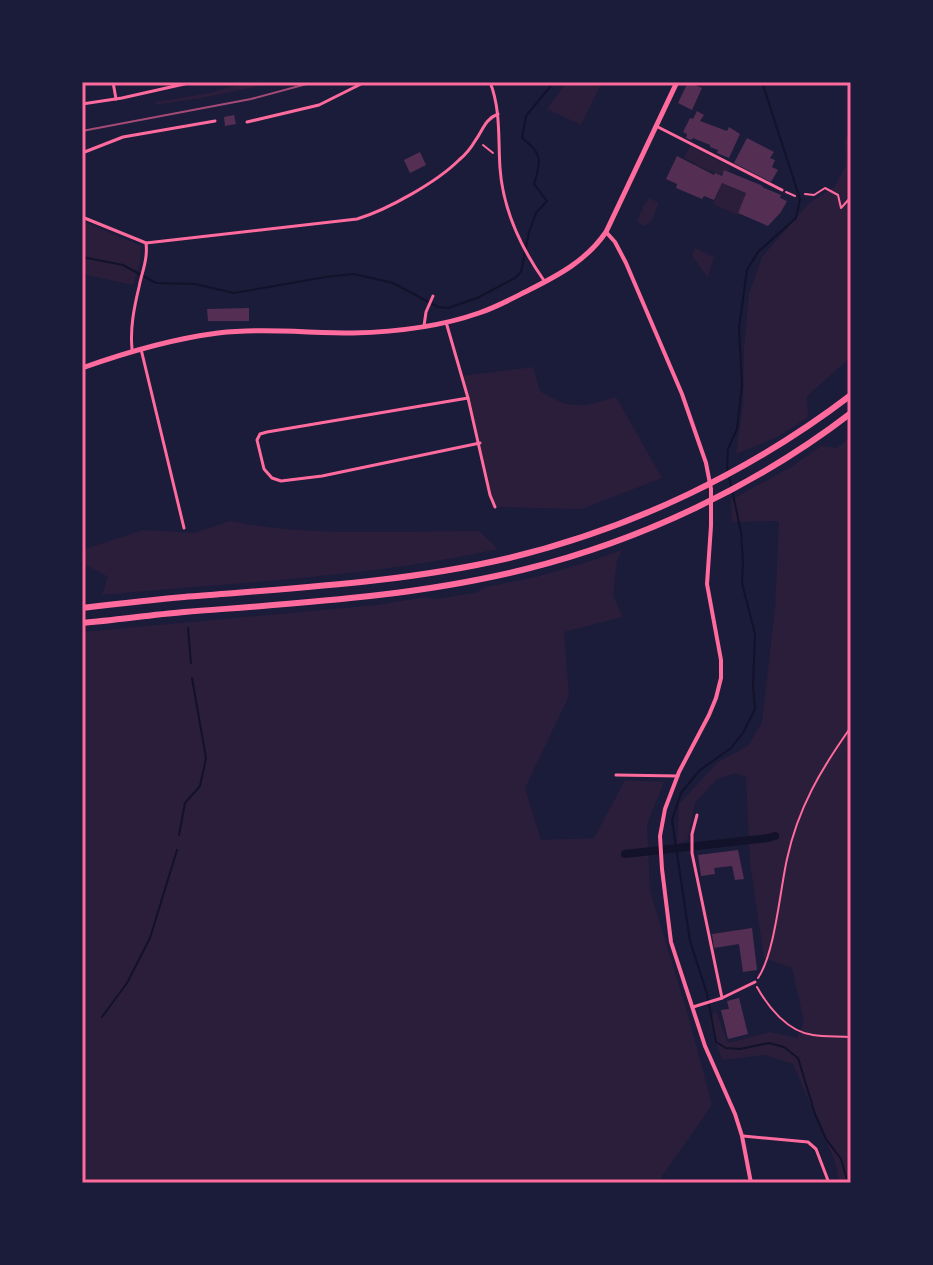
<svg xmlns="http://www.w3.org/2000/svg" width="933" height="1265" viewBox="0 0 933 1265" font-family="'Asap Condensed',sans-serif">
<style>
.green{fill:#2a1e3b}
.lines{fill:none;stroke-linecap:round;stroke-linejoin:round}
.stream{stroke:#12122b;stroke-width:2}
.canal{stroke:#12122b;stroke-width:8}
.building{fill:#542f53}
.path{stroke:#ff6b9d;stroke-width:2}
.minor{stroke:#ff6b9d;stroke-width:3}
.tertiary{stroke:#ff6b9d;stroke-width:4}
.primary{stroke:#ff6b9d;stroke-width:5}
.motorway{stroke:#ff6b9d;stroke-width:6}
.rail{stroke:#a44b75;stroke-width:2}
.neatline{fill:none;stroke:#ff6b9d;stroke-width:3}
</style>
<rect width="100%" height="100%" fill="#1b1b3a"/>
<!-- green -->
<g class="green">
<polygon points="248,82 278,82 207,97 156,105 156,102 209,93"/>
<polygon points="567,82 602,82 581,125 547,109"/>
<polygon points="851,128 851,357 807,396 808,417 777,437 736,454 743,405 744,349 749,294 762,257 808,204 835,186 846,165 845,140"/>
<polygon points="690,146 731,167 729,171 724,170 721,175 695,165 695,163 684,158"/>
<polygon points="722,183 746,193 737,215 713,204"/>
<polygon points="650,198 659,203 651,222 645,226 637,221 641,212 643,210 643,206"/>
<polygon points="82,221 141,246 140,263 133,285 82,274"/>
<polygon points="695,248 714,257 708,278 692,256"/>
<path d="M533 367 540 391C572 411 581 407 616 397L662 478 582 509 495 507 490 495 480 443 462 376Z"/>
<polygon points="851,436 851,1183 839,1183 835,1161 793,1064 765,1055 722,1060 709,1020 716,1011 728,1043 770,1032 797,1038 804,1022 792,968 764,958 750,862 746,777 735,773 716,780 695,803 687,841 677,844 679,804 718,762 748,746 762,722 775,608 779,521 732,522 731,500 791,467 821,446 837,448"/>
<path d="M230 521C309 537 398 531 479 531L498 549C368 578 234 582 102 595L108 577 82 563V550L143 530 194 533Z"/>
<polygon points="622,550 617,561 613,596 623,617 564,632 569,696 525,788 541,840 594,838 625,780 664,782 647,824 650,891 688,1015 712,1105 662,1176 661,1183 82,1183 82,632 377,605 426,597 435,599 475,593 486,587 536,577 591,561"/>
</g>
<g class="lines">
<!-- stream -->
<g class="stream">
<polyline points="762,82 800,199 796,218 758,252 747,270 739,328 742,385 737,429 728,449 727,467 741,532 743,562 742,583 755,634 753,684 755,709 743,733 731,748 700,770 681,793 672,820 690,941 707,994 716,1042 726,1048 740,1049 769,1043 784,1047 798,1058 815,1114 826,1139 841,1159 848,1183"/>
<path d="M82 257 123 265 156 283 195 284 234 293 326 277 353 274 363 276 393 283 438 307 448 308 477 298 515 278 521 272 529 232 536 213 547 201 534 184C542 160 542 153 522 138L526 116 554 82"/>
<polyline points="188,628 191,663"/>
<polyline points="179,835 185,803 200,786 206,758 192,678"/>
<polyline points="102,1017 127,983 150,938 177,850"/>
</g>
<!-- canal -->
<polyline class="canal" points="625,854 768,838 775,836"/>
</g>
<!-- building -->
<g class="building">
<polygon points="688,82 702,88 692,110 678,103"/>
<polygon points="697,111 704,115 700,121 727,131 729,127 740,134 729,158 717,153 718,150 710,147 710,145 693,138 691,140 686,138 687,134 683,132 690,118 693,119"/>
<polygon points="234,115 236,124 225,126 224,117"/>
<polygon points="747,138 774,152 770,158 775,160 772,167 778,170 771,182 734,163"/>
<polygon points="420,152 426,165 410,173 404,160"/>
<polygon points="677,156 714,175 715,173 722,176 724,170 763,186 762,187 781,195 780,198 787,201 781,212 768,226 738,213 746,193 722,183 714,200 704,196 702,199 676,188 677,184 666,179"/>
<polygon points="249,308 249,321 208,321 207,309"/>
<polygon points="738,850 744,879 735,880 732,866 714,868 715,874 701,876 698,855"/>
<polygon points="752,928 757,970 743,972 739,944 714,948 712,934"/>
<polygon points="739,998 748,1034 728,1039 721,1010 729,1009 727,1001"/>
</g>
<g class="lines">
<!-- path -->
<g class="path">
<polyline points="483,145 493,153"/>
<polyline points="786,192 795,196"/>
<polyline points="805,194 814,195 825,188 838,195 841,208 851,197"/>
<path d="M758 978C775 953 780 890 787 859 798 808 821 769 851 727"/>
<path d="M757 987C768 1007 788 1032 813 1035 825 1037 838 1036 851 1037"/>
</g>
<!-- minor -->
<g class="minor">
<polyline points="113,82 116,99"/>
<path d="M490 82C501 110 498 139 500 168 503 211 521 248 545 282"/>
<polyline points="82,104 122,98 193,82"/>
<polyline points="247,122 319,105 365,82"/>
<polyline points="656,126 782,190"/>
<polyline points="82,153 123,137 215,121"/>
<path d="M82 217 146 243 357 219C387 210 437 182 459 160 465 155 471 148 475 141 483 130 485 119 498 114"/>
<polyline points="446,322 468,398 490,495 495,507"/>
<polyline points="424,326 426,312 433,296"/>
<path d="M132 349C130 328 134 308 139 287 142 272 148 259 146 243"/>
<polyline points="141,349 184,528"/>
<polyline points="468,398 267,432 260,434 257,440 264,469 272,478 281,481 322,476 480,443"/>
<polyline points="616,775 678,776"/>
<polyline points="697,815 692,834 692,853 722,998"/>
<polyline points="693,1007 722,998 755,982"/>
<polyline points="743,1136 808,1142 816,1149 829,1183"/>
</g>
<!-- tertiary -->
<polyline class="tertiary" points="606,232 615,242 626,263 682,394 706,463 711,489 711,526 707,584 721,660 721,678 716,698 709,715 679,772 665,809 660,836 662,869 671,942 705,1046 735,1114 742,1136 751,1183"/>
<!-- primary -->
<path class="primary" d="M82 368C127 352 171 339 218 333 263 328 308 333 353 333 395 332 439 327 479 313 497 307 513 298 529 290 559 275 587 260 606 232L677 82"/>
<!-- motorway -->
<g class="motorway">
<path d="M82 608C116 604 150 600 184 597 293 588 402 583 509 558 633 528 750 472 851 395"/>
<path d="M82 623C116 620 150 615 184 612 299 603 414 597 526 569 642 540 756 486 851 413"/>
</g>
<!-- rail -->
<polyline class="rail" points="82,131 251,99 314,82"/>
</g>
<!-- border -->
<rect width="933" height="1265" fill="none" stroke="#1b1b3a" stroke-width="168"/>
<rect x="84" y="84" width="765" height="1097" class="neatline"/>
</svg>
